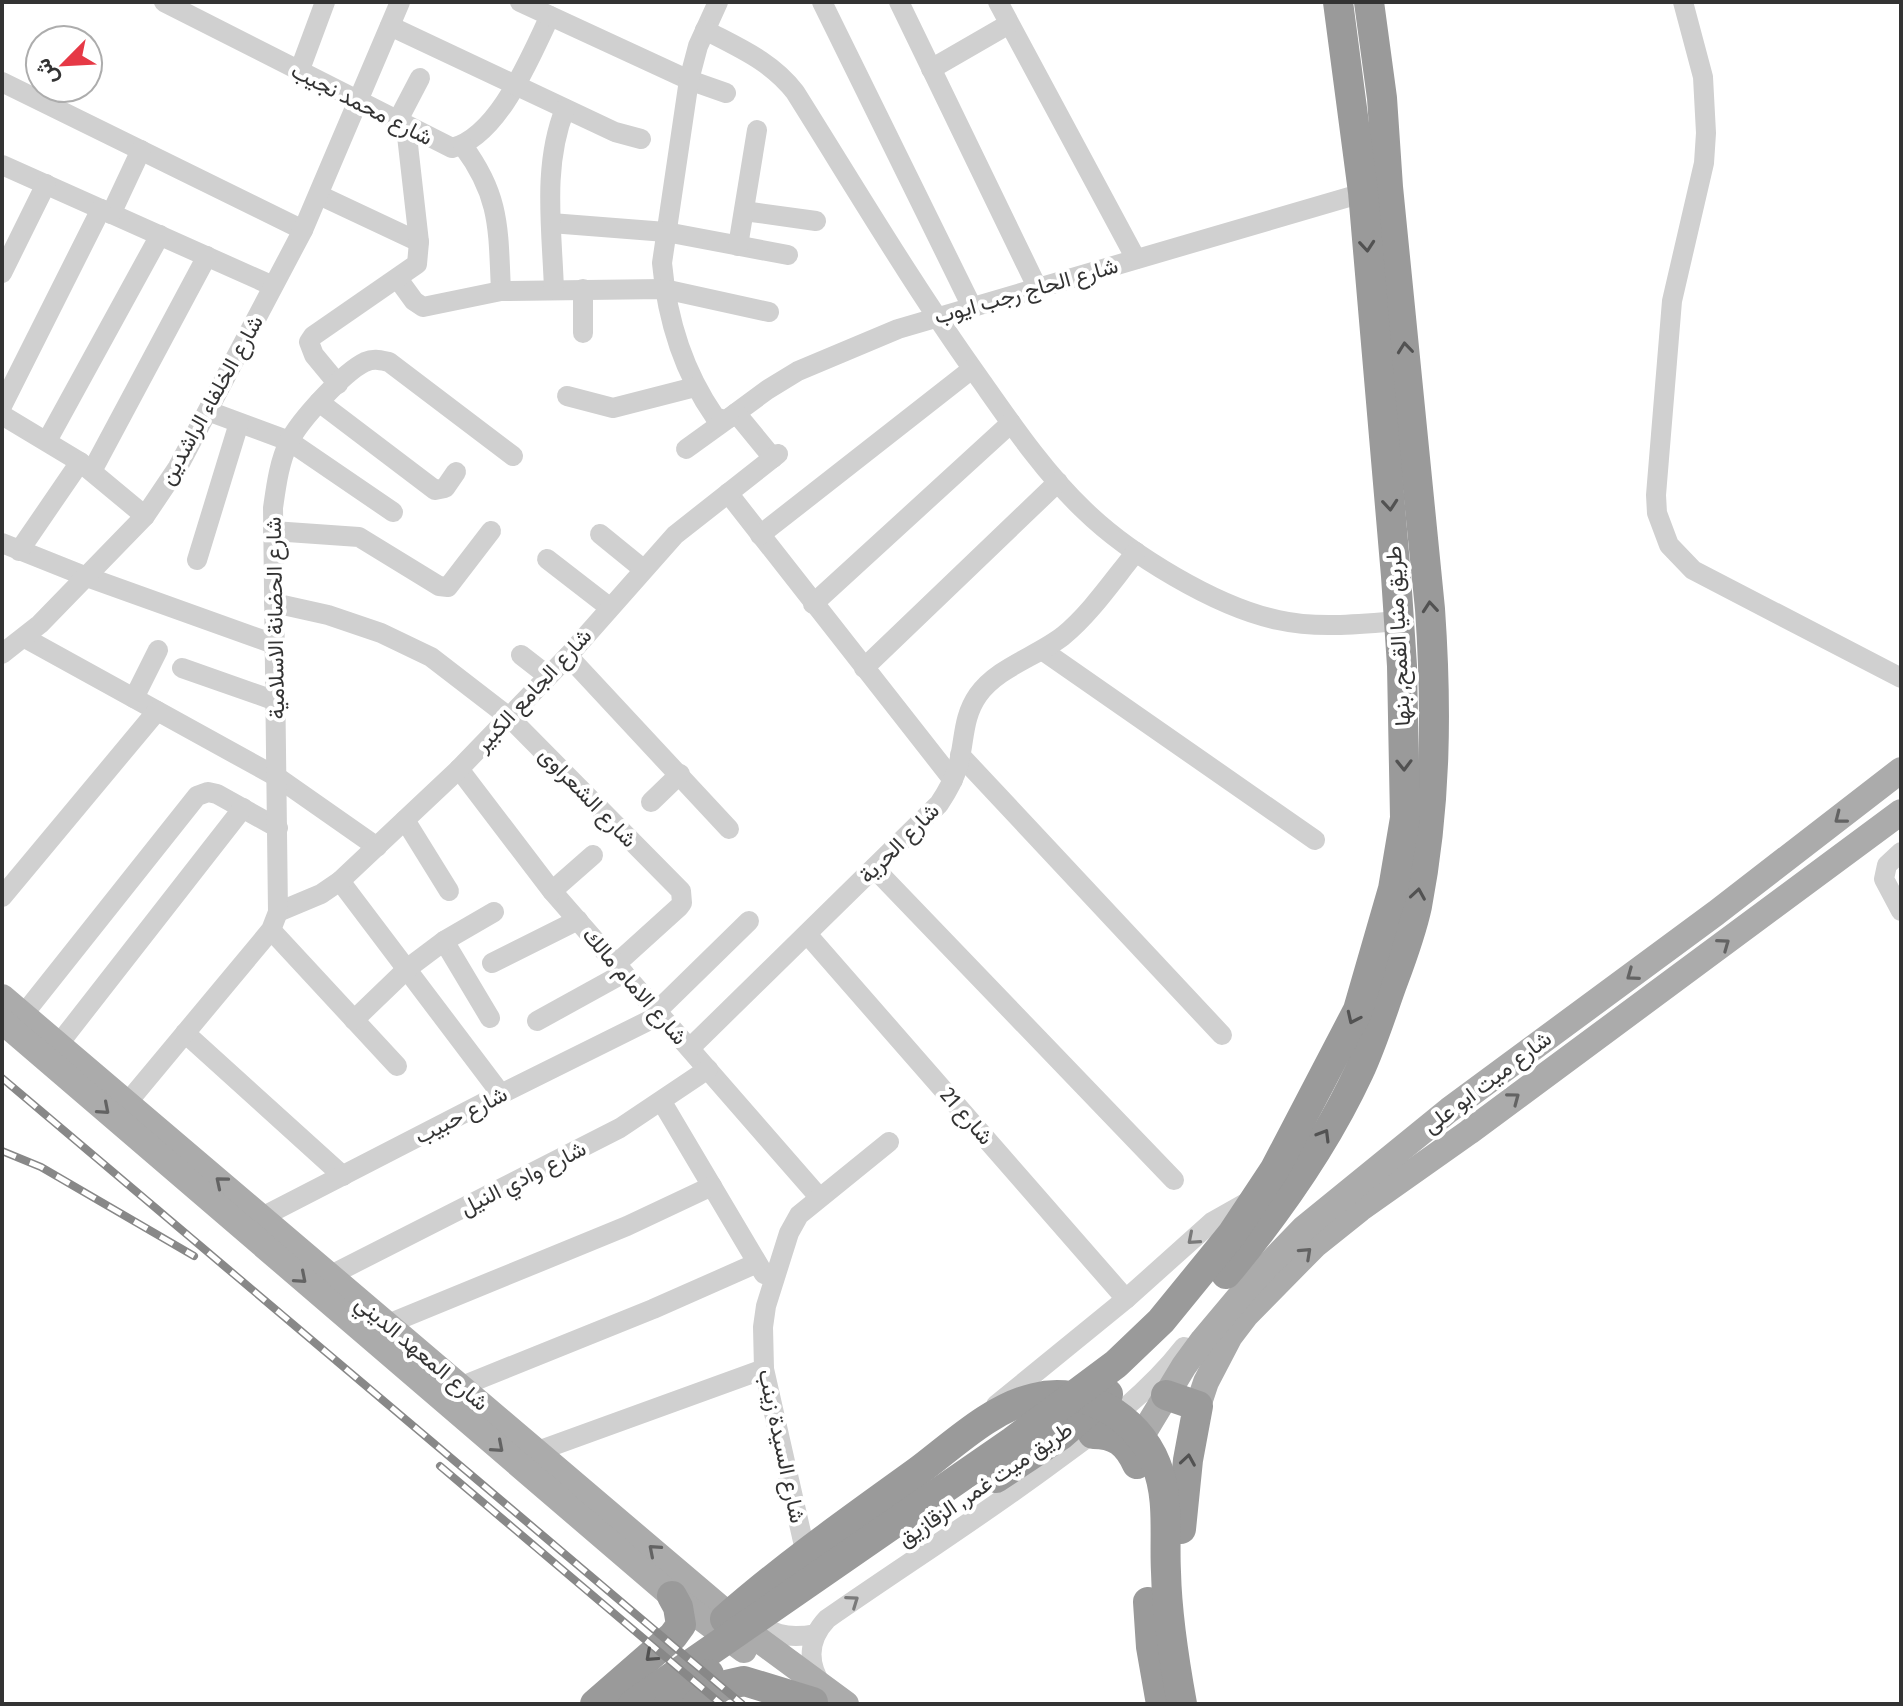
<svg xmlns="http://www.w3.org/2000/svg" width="1903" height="1706" viewBox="0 0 1903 1706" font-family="'Fira Sans Condensed',Vazirmatn,sans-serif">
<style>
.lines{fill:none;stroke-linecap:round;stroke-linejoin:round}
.minor{stroke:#d0d0d0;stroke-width:20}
.major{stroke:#ababab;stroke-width:26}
.highway{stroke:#9a9a9a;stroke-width:30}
.rail-casing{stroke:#888;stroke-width:8}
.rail{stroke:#fff;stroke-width:5;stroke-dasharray:15;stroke-linecap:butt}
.oneway{stroke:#525252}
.oneway2{stroke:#636363}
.oneway3{stroke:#7a7a7a}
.labels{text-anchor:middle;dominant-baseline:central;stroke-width:8;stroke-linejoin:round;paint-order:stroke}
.street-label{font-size:22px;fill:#333;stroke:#fff}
</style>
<rect width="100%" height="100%" fill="#fff"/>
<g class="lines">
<!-- minor -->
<g class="minor">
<path d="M164 2 452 148C499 136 530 57 550 16"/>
<polyline points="520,2 689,80 726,93"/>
<path d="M718 2 698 46 689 80 662 263C667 319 683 371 715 417L724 420 729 418 767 390 798 371 898 329 1373 190"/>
<polyline points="822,2 972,307"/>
<polyline points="899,2 1037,287"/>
<polyline points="998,2 1136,259"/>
<polyline points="1683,2 1703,77 1706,133 1704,163 1672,301 1656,495 1657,513 1669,545 1693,570 1901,678"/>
<polyline points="390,26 615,132 641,139"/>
<path d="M705 30C739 48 771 61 795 92 856 189 915 289 982 382 1013 426 1045 473 1084 510 1129 554 1216 607 1278 620 1318 629 1358 624 1399 621"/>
<polyline points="931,69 1009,24"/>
<polyline points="299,72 325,2"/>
<polyline points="2,82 303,230"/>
<polyline points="397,122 420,78"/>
<path d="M463 146C501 197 498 230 501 291"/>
<polyline points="2,165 273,286"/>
<polyline points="319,195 419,242"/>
<polyline points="744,211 816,221"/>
<polyline points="111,214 141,150"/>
<polyline points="551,223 666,232 788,255"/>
<polyline points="738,246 757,130"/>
<polyline points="2,273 46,184"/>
<polyline points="398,279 414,301 423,307 501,291 664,289 769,312"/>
<path d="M554 290C552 229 542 166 565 109"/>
<polyline points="583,333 583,289"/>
<polyline points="338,384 314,355 309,342 313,336 417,264 419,242 406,127"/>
<polyline points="567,396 613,408 695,387"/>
<polyline points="319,402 435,490 445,488 456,472"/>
<polyline points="2,406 101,209"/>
<polyline points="208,411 289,441 393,512"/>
<polyline points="736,413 773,458"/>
<polyline points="2,415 80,462 145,516"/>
<polyline points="47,441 160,235"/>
<polyline points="686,449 729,418"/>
<polyline points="92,471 207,256"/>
<polyline points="728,493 953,780"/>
<polyline points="273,531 359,537 439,586 448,587 491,531"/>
<polyline points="600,534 643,569"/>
<polyline points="760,535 972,369"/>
<polyline points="2,543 87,577 274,644"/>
<polyline points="19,551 80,462"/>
<polyline points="547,559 609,607"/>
<polyline points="197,560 239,423"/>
<polyline points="274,603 328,615 381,633 431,657 509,717 681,891 682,903 679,907 616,964"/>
<polyline points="813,604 1011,423"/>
<polyline points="25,638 277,777 377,847"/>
<polyline points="1042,650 1315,840"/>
<polyline points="2,654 40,624 145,516 178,467 303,230 400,2"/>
<polyline points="521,655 548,676"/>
<polyline points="568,656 729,829"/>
<polyline points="182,668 276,701"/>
<polyline points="864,668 1058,482"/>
<polyline points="134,698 158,650"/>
<polyline points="960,755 1222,1035"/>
<polyline points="459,769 552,891 819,1197"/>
<polyline points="651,802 680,774"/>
<polyline points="405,820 449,891"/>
<polyline points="1901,852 1887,865 1884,879 1901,911"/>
<polyline points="874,868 1174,1180"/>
<polyline points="340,881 501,1094"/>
<polyline points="552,891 593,855"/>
<polyline points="2,897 157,711"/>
<polyline points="278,912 321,894 340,881 459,769 568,656 675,535 778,454"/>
<polyline points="271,930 397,1066"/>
<polyline points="807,934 1126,1299"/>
<polyline points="444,941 490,1018"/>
<polyline points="492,963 578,920"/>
<polyline points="657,1011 749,921"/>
<polyline points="23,1015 197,796 208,792 217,794 278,828"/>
<polyline points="354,1020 408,968 444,941 494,912"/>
<polyline points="537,1021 624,973"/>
<polyline points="185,1033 343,1176"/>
<polyline points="58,1045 243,808"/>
<path d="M690 1048 939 804C947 792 954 780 958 766 965 741 962 718 978 695 998 667 1036 657 1063 636 1091 613 1113 580 1136 552"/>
<polyline points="662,1102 764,1274"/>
<path d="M127 1103 271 930 278 912 273 508C276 487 279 462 289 442 299 421 344 372 365 362 374 358 380 360 389 362L513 456"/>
<polyline points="262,1217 501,1094 660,1015"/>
<polyline points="331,1275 620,1128 708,1069"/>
<polyline points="388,1324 627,1226 712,1186"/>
<polyline points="462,1386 653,1309 757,1263"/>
<polyline points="996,1405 1126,1299 1212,1222 1251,1200"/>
<polyline points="538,1451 764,1369"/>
<polyline points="807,1559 764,1369 763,1327 766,1306 789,1233 799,1215 889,1142"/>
<path d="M750 1613C767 1636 789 1639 816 1634"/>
<path d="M822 1686C807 1663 808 1639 827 1619 903 1566 982 1516 1057 1460 1103 1427 1149 1392 1184 1347"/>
</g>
<!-- major -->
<g class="major">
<polyline points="2,997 751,1634 846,1704"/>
<polyline points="2,1021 672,1596 744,1650"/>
<polyline points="1198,1406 1206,1382 1230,1336 1246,1315 1315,1245 1360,1209 1469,1132 1901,812"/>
<polyline points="1132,1452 1184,1366 1203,1340 1250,1284 1304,1228 1449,1110 1716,913 1901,770"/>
</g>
<!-- highway -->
<g class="highway">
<path d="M1226 1274C1277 1213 1325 1145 1359 1072 1372 1044 1381 1015 1391 987 1401 960 1411 934 1417 906 1436 807 1437 709 1430 609L1388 187 1382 98 1369 2"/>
<polyline points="1166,1395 1198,1406 1188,1460 1181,1529"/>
<path d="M1093 1434C1116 1434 1127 1443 1137 1464"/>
<polyline points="996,1478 1061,1435 1108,1394"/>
<polyline points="1148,1602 1151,1647 1161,1704"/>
<path d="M725 1619C785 1566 852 1519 917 1472 952 1446 991 1408 1034 1398 1085 1385 1137 1417 1156 1464 1170 1498 1164 1536 1166 1572 1167 1616 1174 1660 1182 1704"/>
<polyline points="595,1704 673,1636 681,1625 678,1607 672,1596"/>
<polyline points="633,1704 1013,1441 1116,1364 1161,1321 1232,1234 1275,1169 1358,1010 1393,889 1405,818 1402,666 1396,576 1363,192 1338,2"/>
<polyline points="669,1704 709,1674"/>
<polyline points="697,1704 722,1686 744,1681 813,1702"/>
</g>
<defs>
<g id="rail">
<polyline points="2,1078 742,1704"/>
<polyline points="2,1151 41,1167 194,1256"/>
<polyline points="440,1466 721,1704"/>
</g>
</defs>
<!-- rail casing -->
<use href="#rail" class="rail-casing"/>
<!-- rail -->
<use href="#rail" class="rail"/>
</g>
<!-- one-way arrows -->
<defs><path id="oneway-chevron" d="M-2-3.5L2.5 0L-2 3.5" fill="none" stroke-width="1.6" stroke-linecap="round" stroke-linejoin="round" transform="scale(2)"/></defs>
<g class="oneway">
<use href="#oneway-chevron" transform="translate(1367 246) rotate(85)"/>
<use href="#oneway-chevron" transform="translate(1405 348) rotate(-96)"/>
<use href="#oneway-chevron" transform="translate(1390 505) rotate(85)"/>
<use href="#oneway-chevron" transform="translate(1430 607) rotate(-95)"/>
<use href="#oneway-chevron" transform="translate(1404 765) rotate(89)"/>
<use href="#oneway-chevron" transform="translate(1418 894) rotate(-81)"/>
<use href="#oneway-chevron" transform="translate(1353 1018) rotate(115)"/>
<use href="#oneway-chevron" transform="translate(1324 1135) rotate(-59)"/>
<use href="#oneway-chevron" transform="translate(1188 1460) rotate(-81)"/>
<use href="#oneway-chevron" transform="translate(651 1656) rotate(138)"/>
</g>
<g class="oneway2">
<use href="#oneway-chevron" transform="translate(1840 818) rotate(142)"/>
<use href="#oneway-chevron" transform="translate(1724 944) rotate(-36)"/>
<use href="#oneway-chevron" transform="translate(1632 975) rotate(144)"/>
<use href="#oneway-chevron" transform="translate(1514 1098) rotate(-37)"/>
<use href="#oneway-chevron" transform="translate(104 1109) rotate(41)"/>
<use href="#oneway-chevron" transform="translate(221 1182) rotate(-140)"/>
<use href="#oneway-chevron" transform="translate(1306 1253) rotate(-43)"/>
<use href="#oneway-chevron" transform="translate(301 1278) rotate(41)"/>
<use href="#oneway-chevron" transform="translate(498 1447) rotate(41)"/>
<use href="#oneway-chevron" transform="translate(654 1550) rotate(-139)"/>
</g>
<g class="oneway3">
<use href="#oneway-chevron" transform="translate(1193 1239) rotate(139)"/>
<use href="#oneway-chevron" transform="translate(853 1601) rotate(-35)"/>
</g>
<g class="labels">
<!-- street labels -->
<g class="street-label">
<text transform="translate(362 104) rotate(27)">شارع محمد نجيب</text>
<text transform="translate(1026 291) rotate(-16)">شارع الحاج رجب ايوب</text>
<text transform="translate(211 400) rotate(-61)">شارع الخلفاء الراشدين</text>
<text transform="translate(275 618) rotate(-91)">شارع الحضانة الاسلامية</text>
<text transform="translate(1398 636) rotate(-93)">طريق منيا القمح, بنها</text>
<text transform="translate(533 690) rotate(-47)">شارع الجامع الكبير</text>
<text transform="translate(588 797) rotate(46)">شارع الشعراوى</text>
<text transform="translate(899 843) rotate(-45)">شارع الحرية</text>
<text transform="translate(635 986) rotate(49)">شارع الامام مالك</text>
<text transform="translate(1487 1082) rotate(-37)">شارع ميت ابو على</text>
<text transform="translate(461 1115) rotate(-27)">شارع حبيب</text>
<text transform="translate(967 1116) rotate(49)">شارع 21</text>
<text transform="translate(523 1178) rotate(-27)">شارع وادي النيل</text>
<text transform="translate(422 1353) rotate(40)">شارع المعهد الديني</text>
<text transform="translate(782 1446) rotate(78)">شارع السيدة زينب</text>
<text transform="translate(985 1484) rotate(-34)">طريق ميت غمر, الزقازيق</text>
</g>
</g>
<!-- border -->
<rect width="1903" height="1706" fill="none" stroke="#333333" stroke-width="8"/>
<!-- north arrow -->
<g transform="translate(64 64) rotate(246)"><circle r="38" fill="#ffffff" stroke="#adadad" stroke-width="2"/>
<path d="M0-6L14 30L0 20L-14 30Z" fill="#e63946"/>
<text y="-12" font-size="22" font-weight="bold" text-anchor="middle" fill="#333333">ش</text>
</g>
</svg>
